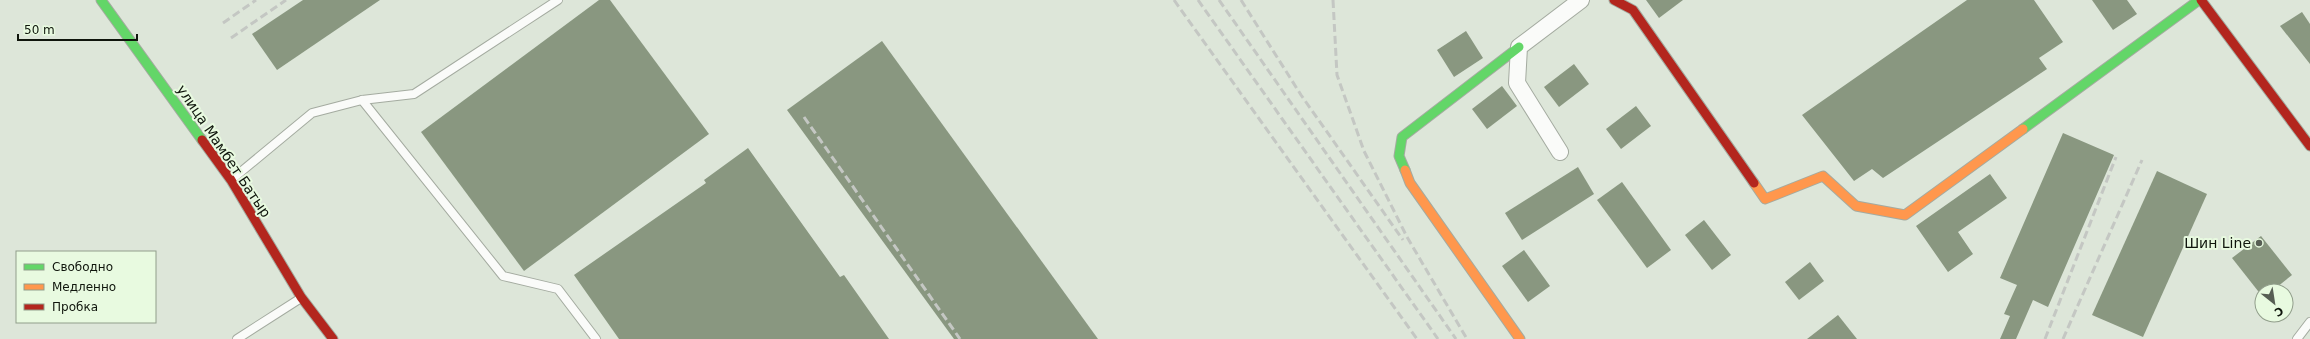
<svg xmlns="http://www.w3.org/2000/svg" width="2310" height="339" viewBox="0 0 2310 339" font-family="'DejaVu Sans',sans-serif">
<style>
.building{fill:#899780}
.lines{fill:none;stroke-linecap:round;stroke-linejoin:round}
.lane-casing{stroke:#a4aba0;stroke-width:10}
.street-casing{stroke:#a4aba0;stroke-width:18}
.fast-casing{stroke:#a4aba0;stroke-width:11}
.slow-casing{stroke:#a4aba0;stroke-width:11}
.jam-casing{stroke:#a4aba0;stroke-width:11}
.lane{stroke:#fafbf9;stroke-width:8}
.street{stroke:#fafbf9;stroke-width:16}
.fast{stroke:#63d668;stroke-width:9}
.slow{stroke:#ff974d;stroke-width:9}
.jam{stroke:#b3261e;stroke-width:9}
.rail{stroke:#c4c7c3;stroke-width:3;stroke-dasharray:8 4;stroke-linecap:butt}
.poi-dot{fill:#575e54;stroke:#e8fae0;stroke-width:1.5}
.labels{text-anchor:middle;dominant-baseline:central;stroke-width:4;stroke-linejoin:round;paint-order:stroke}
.street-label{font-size:14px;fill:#0f150c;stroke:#e8fae0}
.poi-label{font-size:14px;fill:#0f150c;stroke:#e8fae0;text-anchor:end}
</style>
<rect width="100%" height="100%" fill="#dde6d9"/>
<!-- building -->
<g class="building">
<polygon points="303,0 380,0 277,70 252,34"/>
<polygon points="599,0 610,0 709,134 524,271 421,132"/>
<polygon points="1646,0 1683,0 1659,18"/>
<polygon points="1967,0 2034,0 2063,42 2039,58 2047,69 1883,178 1872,169 1854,181 1802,115"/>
<polygon points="2092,0 2127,0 2137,14 2113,30"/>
<polygon points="2302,12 2310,24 2310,64 2280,26"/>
<polygon points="1466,31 1483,58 1454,77 1437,50"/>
<polygon points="882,41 1098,339 954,339 787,110"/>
<polygon points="1574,64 1589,84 1559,107 1544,87"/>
<polygon points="1502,86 1517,106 1487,129 1472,109"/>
<polygon points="1636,106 1651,126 1621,149 1606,129"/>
<polygon points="2063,133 2114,155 2048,307 2033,300 2016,339 2000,339 2010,316 2004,314 2017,285 2000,278"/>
<polygon points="748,148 840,277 844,275 889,339 619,339 574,275 706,183 704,180"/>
<polygon points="1578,167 1594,194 1522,240 1505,213"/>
<polygon points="2157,171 2207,194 2143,337 2092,315"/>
<polygon points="1990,174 2007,198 1958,232 1973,254 1948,272 1916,226"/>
<polygon points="1622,182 1671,250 1647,268 1597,200"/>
<polygon points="1704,220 1731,255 1712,270 1685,235"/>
<polygon points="2261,236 2292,275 2272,291 2258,291 2232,258"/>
<polygon points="1524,250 1550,286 1528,302 1502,266"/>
<polygon points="1810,262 1824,281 1799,300 1785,282"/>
<polygon points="1838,315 1857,339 1807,339"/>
</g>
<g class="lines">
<defs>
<g id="lane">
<polyline points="362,100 503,276 558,289 596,339"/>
<polyline points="231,180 312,113 362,100 414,94 558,0"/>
<polyline points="237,339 301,298"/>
<polyline points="2297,339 2310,322"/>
</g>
<polyline id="street" points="1560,152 1517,83 1519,47 1581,0"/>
<g id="fast">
<polyline points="101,0 202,140"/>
<polyline points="2023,129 2199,0"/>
<polyline points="1405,170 1399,156 1402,137 1519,47"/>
</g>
<g id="slow">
<polyline points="1405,170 1410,183 1520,339"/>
<polyline points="1754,183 1765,199 1823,176 1856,206 1905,215 2023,129"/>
</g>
<g id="jam">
<polyline points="1614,0 1633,10 1754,183"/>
<polyline points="2201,0 2310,146"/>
<polyline points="202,140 231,180 301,297 333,339"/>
</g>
</defs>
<!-- lane casing -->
<use href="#lane" class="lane-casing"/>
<!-- street casing -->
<use href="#street" class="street-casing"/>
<!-- fast casing -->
<use href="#fast" class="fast-casing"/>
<!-- slow casing -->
<use href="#slow" class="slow-casing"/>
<!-- jam casing -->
<use href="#jam" class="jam-casing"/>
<!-- lane -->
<use href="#lane" class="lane"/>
<!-- street -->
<use href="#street" class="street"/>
<!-- fast -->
<use href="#fast" class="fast"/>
<!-- slow -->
<use href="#slow" class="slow"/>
<!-- jam -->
<use href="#jam" class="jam"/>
<!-- rail -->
<g class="rail">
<polyline points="1174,0 1417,339"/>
<polyline points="1198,0 1438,339"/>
<polyline points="1219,0 1456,339"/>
<polyline points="1241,0 1301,95 1403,240"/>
<polyline points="1333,0 1337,75 1364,151 1407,237 1467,339"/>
<polyline points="223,23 256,0"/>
<polyline points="231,38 286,0"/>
<polyline points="804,117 960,339"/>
<polyline points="2045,339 2116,157"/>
<polyline points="2063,339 2142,160"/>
</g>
</g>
<!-- markers -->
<circle class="poi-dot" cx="2259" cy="243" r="4"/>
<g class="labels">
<!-- street labels -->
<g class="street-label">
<text transform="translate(224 151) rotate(56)">улица Мамбет Батыр</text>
</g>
<!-- poi labels -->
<g class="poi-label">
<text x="2251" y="243">Шин Line</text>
</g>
</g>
<!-- legend -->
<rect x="16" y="251" width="140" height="72" fill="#e8fae0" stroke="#919e8b"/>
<rect x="24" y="264" width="20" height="6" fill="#63d668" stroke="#919e8b"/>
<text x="52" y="271" font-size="12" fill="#0f150c">Свободно</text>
<rect x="24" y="284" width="20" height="6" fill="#ff974d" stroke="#919e8b"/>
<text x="52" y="291" font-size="12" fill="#0f150c">Медленно</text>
<rect x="24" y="304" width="20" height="6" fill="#b3261e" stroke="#919e8b"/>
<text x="52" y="311" font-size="12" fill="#0f150c">Пробка</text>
<!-- north arrow -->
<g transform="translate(2274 303) rotate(150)"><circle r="19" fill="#e8fae0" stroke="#919e8b"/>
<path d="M0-3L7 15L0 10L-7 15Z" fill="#575e54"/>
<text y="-6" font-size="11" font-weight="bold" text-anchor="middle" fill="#0f150c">С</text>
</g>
<!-- scale -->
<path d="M18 34v6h119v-6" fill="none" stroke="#0f150c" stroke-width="2"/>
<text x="24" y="34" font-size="12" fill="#0f150c" stroke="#e8fae0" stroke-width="3" paint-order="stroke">50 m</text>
</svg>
